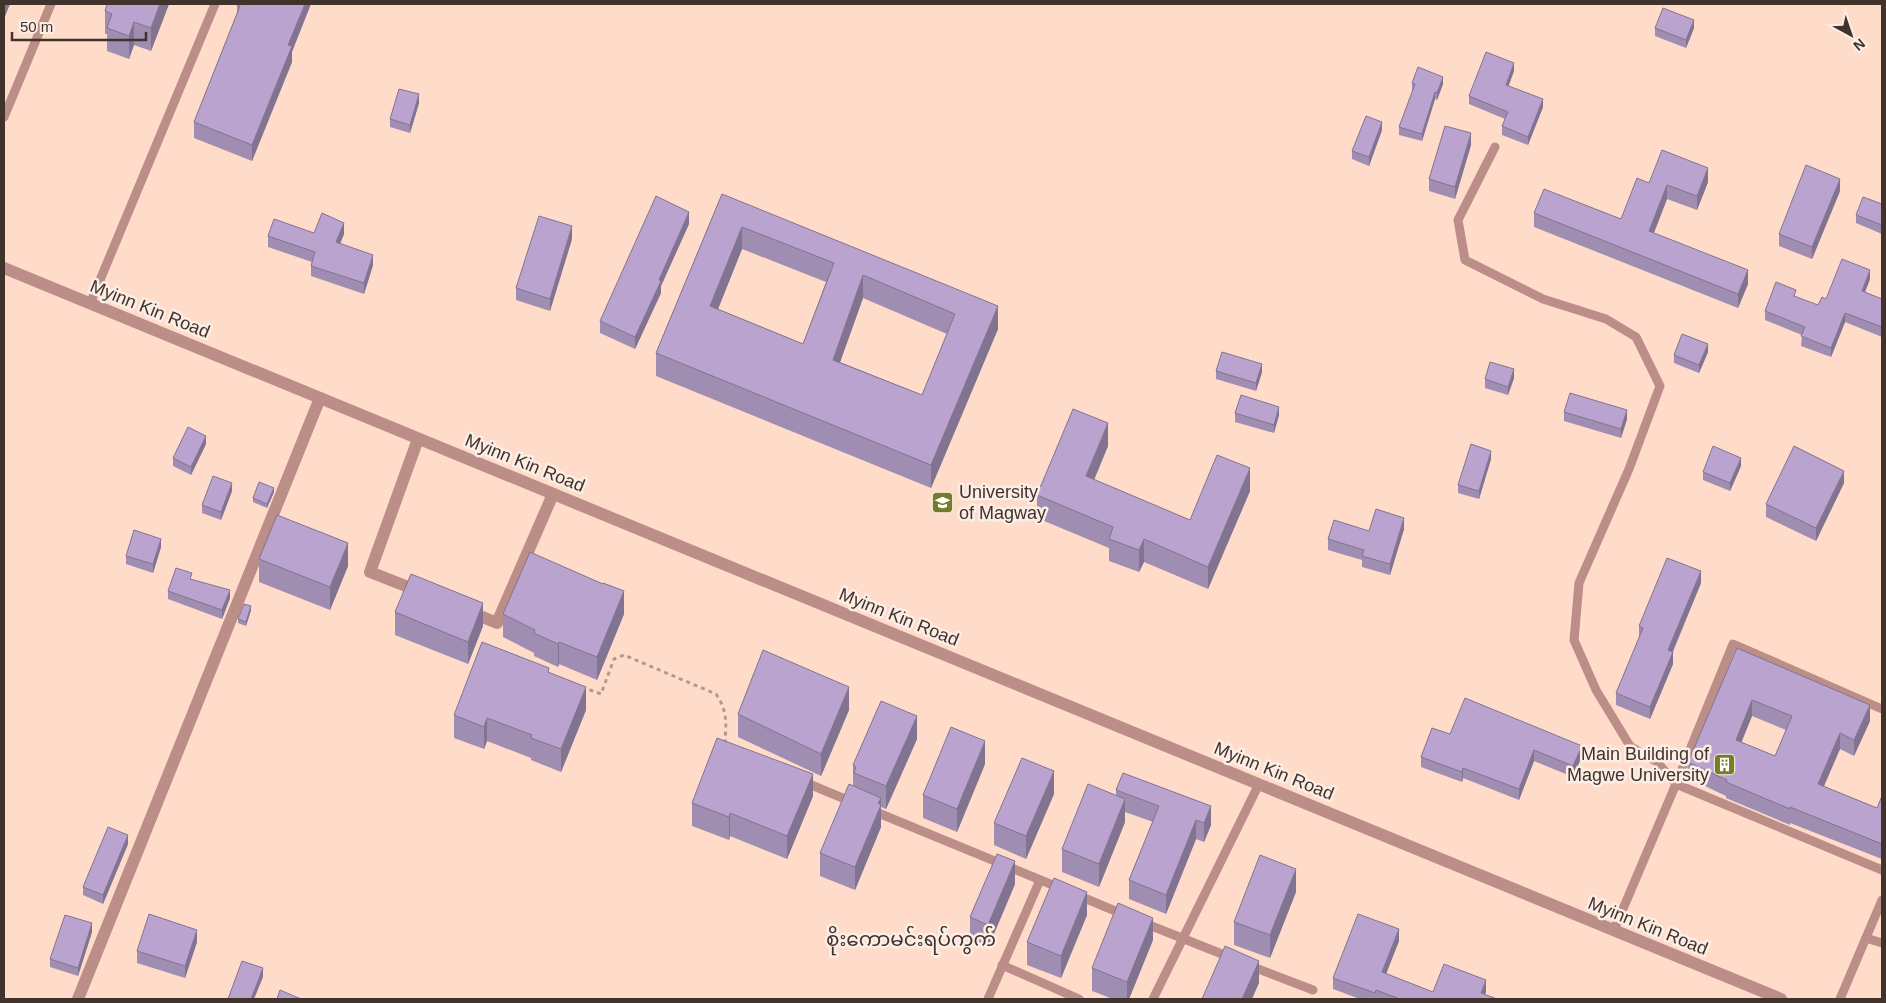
<svg xmlns="http://www.w3.org/2000/svg" width="1886" height="1003" viewBox="0 0 1886 1003" font-family="Helvetica,'Noto Sans Myanmar',sans-serif">
<style>
.lines{fill:none;stroke-linecap:round;stroke-linejoin:round}
.path{stroke:#b49a8b;stroke-width:3;stroke-dasharray:4 4;stroke-linecap:butt}
.service{stroke:#bb8e88;stroke-width:9}
.minor{stroke:#bb8e88;stroke-width:12}
.tertiary{stroke:#bb8e88;stroke-width:12}
.wall{fill:#a08db2;fill-rule:evenodd}
.shaded-wall{fill:#827391}
.building{fill:#baa4cf;stroke:#827391;fill-rule:evenodd}
.labels{text-anchor:middle;dominant-baseline:central;stroke-width:5;stroke-linejoin:round;paint-order:stroke}
.street-label{font-size:18px;fill:#40332b;stroke:#fceee6}
.poi-label{font-size:18px;fill:#40332b;stroke:#fceee6;text-anchor:start}
.quarter-label{font-size:20px;fill:#40332b;stroke:#fceee6}
</style>
<rect width="100%" height="100%" fill="#ffdcc9"/>
<g class="lines">
<!-- path -->
<path class="path" d="M582 687 601 694 614 659 624 655 716 694C728 712 726 722 725 743"/>
<!-- service -->
<g class="service">
<polyline points="4,117 51,4"/>
<polyline points="1495,147 1458,220 1465,260 1543,299 1606,319 1636,337 1660,386 1629,469 1579,583 1574,640 1596,690 1630,746 1657,762 1676,784 1614,930"/>
<polyline points="90,304 215,4"/>
<polyline points="1882,709 1733,644 1676,784 1882,870"/>
<polyline points="802,781 852,802"/>
<polyline points="871,810 1060,888"/>
<polyline points="1077,895 1125,915"/>
<polyline points="1144,923 1232,958"/>
<polyline points="1866,938 1882,943"/>
<polyline points="1002,965 1079,999"/>
<polyline points="1248,965 1313,990"/>
<polyline points="988,999 1040,880"/>
<polyline points="1153,999 1259,784"/>
<polyline points="1840,999 1882,900"/>
</g>
<!-- minor -->
<g class="minor">
<polyline points="418,439 370,572 421,592"/>
<polyline points="468,611 497,623 553,494"/>
<polyline points="78,999 320,398"/>
</g>
<!-- tertiary -->
<polyline class="tertiary" points="4,268 1781,999"/>
</g>
<!-- wall -->
<g class="wall">
<polygon points="107,4 169,4 151,51 134,45 129,59 107,51 107,34 105,34 105,11"/>
<polygon points="237,4 292,52 292,62 252,161 194,138 194,122 237,14"/>
<polygon points="1655,28 1694,28 1686,48 1655,36"/>
<polygon points="1514,71 1508,86 1543,107 1528,145 1502,135 1502,126 1505,119 1469,104 1469,96"/>
<polygon points="1412,83 1443,84 1437,100 1435,99 1422,141 1399,135 1399,127 1413,90 1412,90"/>
<polygon points="419,103 410,133 390,127 390,119"/>
<polygon points="1382,130 1369,166 1352,159 1352,151"/>
<polygon points="1471,145 1455,199 1429,191 1429,179"/>
<polygon points="1708,182 1697,210 1667,199 1654,233 1748,284 1738,308 1534,227 1534,213 1621,219 1649,183"/>
<polygon points="1840,191 1812,259 1779,246 1779,234"/>
<path d="M722 194 998 329 931 488 656 376V353ZM742 249 826 282 803 344 718 309ZM863 298 947 334 922 395 840 362Z"/>
<polygon points="1882,204 1882,234 1856,223 1856,215"/>
<polygon points="689,224 661,286 661,293 635,349 600,333 600,321"/>
<polygon points="314,233 344,234 340,244 373,265 364,294 311,276 311,266 312,262 268,247 268,236"/>
<polygon points="572,239 550,311 516,300 516,288"/>
<polygon points="1870,279 1865,292 1882,299 1882,337 1845,322 1831,357 1801,346 1802,335 1765,320 1765,311 1818,305 1826,299"/>
<polygon points="1708,352 1699,373 1674,363 1674,355"/>
<polygon points="1216,371 1262,372 1256,391 1216,379"/>
<polygon points="1514,378 1508,395 1485,388 1485,379"/>
<polygon points="1564,412 1627,419 1621,438 1564,421"/>
<polygon points="1235,413 1279,415 1274,433 1235,422"/>
<polygon points="206,444 191,475 173,466 173,458"/>
<polygon points="1108,446 1094,480 1190,520 1250,491 1208,589 1144,562 1139,572 1109,561 1109,548 1037,518 1037,495"/>
<polygon points="1491,459 1479,499 1458,493 1458,485"/>
<polygon points="1741,466 1730,491 1703,480 1703,472"/>
<polygon points="1844,483 1816,541 1766,517 1766,504"/>
<polygon points="232,491 221,520 202,513 202,505"/>
<polygon points="274,492 267,508 253,502 253,498"/>
<polygon points="1404,529 1390,575 1362,567 1362,560 1328,550 1328,539 1369,531"/>
<polygon points="161,547 153,573 126,564 126,556"/>
<polygon points="259,559 348,566 330,610 259,582"/>
<polygon points="192,580 230,598 222,619 168,599 168,591"/>
<polygon points="1701,583 1673,652 1673,664 1650,719 1616,705 1616,693 1639,639 1639,626"/>
<polygon points="251,610 246,626 238,623 238,619"/>
<polygon points="395,612 483,626 468,664 395,635"/>
<polygon points="503,614 624,614 597,680 559,664 558,667 534,656 534,653 503,637"/>
<path d="M1737 648 1870 721 1854 756 1840 749 1823 787 1877 808 1882 796V859L1790 823V825L1726 798V796L1688 778V762ZM1752 716 1786 730 1775 756 1741 742Z"/>
<polygon points="549,672 586,710 561,772 531,760 531,758 487,741 484,749 454,738 454,715"/>
<polygon points="849,710 821,776 738,737 738,714"/>
<polygon points="1450,734 1582,756 1573,777 1534,761 1519,800 1463,778 1462,782 1421,767 1421,757"/>
<polygon points="917,739 886,809 881,807 881,827 855,890 820,876 820,853 853,786 853,765"/>
<polygon points="985,764 957,832 923,818 923,795"/>
<polygon points="1116,790 1211,825 1204,842 1196,839 1166,914 1129,899 1129,880 1153,822 1125,812 1125,822 1099,887 1062,872 1062,849 1116,796"/>
<polygon points="1054,794 1026,859 994,845 994,823"/>
<polygon points="813,796 787,859 730,836 729,840 692,826 692,803"/>
<polygon points="128,844 103,904 83,895 83,887"/>
<polygon points="1015,884 988,948 970,940 970,917"/>
<polygon points="1296,892 1270,958 1234,945 1234,922"/>
<polygon points="1087,915 1061,978 1027,965 1027,942"/>
<polygon points="92,932 78,976 50,967 50,959"/>
<polygon points="1153,940 1129,999 1113,999 1092,991 1092,968"/>
<polygon points="1399,941 1386,974 1433,992 1486,992 1485,995 1497,999 1360,999 1333,989 1333,978"/>
<polygon points="197,942 185,978 137,963 137,951"/>
</g>
<!-- shaded-wall -->
<g class="shaded-wall">
<polygon points="4,4 10,4 4,19"/>
<polygon points="160,4 169,4 151,51 151,28"/>
<polygon points="305,4 311,4 292,52 292,62 252,161 252,145 288,45"/>
<polygon points="1694,20 1694,28 1686,48 1686,40"/>
<polygon points="134,22 134,45 129,59 129,36"/>
<polygon points="1514,63 1514,71 1506,93 1506,85"/>
<polygon points="1443,77 1443,84 1437,100 1437,93"/>
<polygon points="1435,92 1435,99 1422,141 1422,134"/>
<polygon points="419,94 419,103 410,133 410,125"/>
<polygon points="1543,99 1543,107 1528,145 1528,137"/>
<polygon points="1382,122 1382,130 1369,166 1369,157"/>
<polygon points="1471,133 1471,145 1455,199 1455,187"/>
<polygon points="1708,168 1708,182 1697,210 1697,196"/>
<polygon points="1840,179 1840,191 1812,259 1812,247"/>
<polygon points="1667,185 1667,199 1649,245 1649,231"/>
<polygon points="689,212 689,224 661,286 661,293 635,349 635,337 659,280"/>
<polygon points="344,223 344,234 336,253 336,242"/>
<polygon points="572,226 572,239 550,311 550,299"/>
<polygon points="742,227 742,249 710,329 710,306"/>
<polygon points="373,255 373,265 364,294 364,283"/>
<polygon points="1748,270 1748,284 1738,308 1738,294"/>
<polygon points="1870,270 1870,279 1862,300 1862,291"/>
<polygon points="863,275 863,298 833,382 833,360"/>
<polygon points="998,306 998,329 931,488 931,465"/>
<polygon points="1845,313 1845,322 1831,357 1831,348"/>
<polygon points="1708,344 1708,352 1699,373 1699,365"/>
<polygon points="1262,364 1262,372 1256,391 1256,383"/>
<polygon points="1514,369 1514,378 1508,395 1508,387"/>
<polygon points="1279,407 1279,415 1274,433 1274,425"/>
<polygon points="1627,410 1627,419 1621,438 1621,429"/>
<polygon points="1108,423 1108,446 1086,499 1086,476"/>
<polygon points="206,436 206,444 191,475 191,467"/>
<polygon points="1491,451 1491,459 1479,499 1479,491"/>
<polygon points="1741,458 1741,466 1730,491 1730,483"/>
<polygon points="1250,468 1250,491 1208,589 1208,567"/>
<polygon points="1844,471 1844,483 1816,541 1816,528"/>
<polygon points="232,483 232,491 221,520 221,512"/>
<polygon points="274,488 274,492 267,508 267,504"/>
<polygon points="1404,518 1404,529 1390,575 1390,564"/>
<polygon points="161,539 161,547 153,573 153,564"/>
<polygon points="1144,539 1144,562 1139,572 1139,550"/>
<polygon points="348,543 348,566 330,610 330,587"/>
<polygon points="1701,571 1701,583 1668,662 1668,650"/>
<polygon points="230,590 230,598 222,619 222,610"/>
<polygon points="624,591 624,614 597,680 597,657"/>
<polygon points="483,603 483,626 468,664 468,642"/>
<polygon points="251,606 251,610 246,626 246,622"/>
<polygon points="559,642 559,664 558,667 558,644"/>
<polygon points="1673,652 1673,664 1650,719 1650,707"/>
<polygon points="586,687 586,710 561,772 561,749"/>
<polygon points="849,687 849,710 821,776 821,754"/>
<polygon points="1752,700 1752,716 1736,756 1736,740"/>
<polygon points="1870,705 1870,721 1854,756 1854,740"/>
<polygon points="917,716 917,739 886,809 886,786"/>
<polygon points="487,718 487,741 484,749 484,727"/>
<polygon points="1840,733 1840,749 1818,800 1818,784"/>
<polygon points="985,741 985,764 957,832 957,809"/>
<polygon points="1582,746 1582,756 1573,777 1573,766"/>
<polygon points="1534,750 1534,761 1519,800 1519,789"/>
<polygon points="1463,768 1463,778 1462,782 1462,772"/>
<polygon points="1054,771 1054,794 1026,859 1026,836"/>
<polygon points="813,774 813,796 787,859 787,836"/>
<polygon points="5,789 5,801 4,803 4,791"/>
<polygon points="881,798 881,827 855,890 855,867"/>
<polygon points="1125,799 1125,822 1099,887 1099,864"/>
<polygon points="1211,806 1211,825 1204,842 1204,823"/>
<polygon points="730,813 730,836 729,840 729,817"/>
<polygon points="1196,820 1196,839 1166,914 1166,895"/>
<polygon points="128,835 128,844 103,904 103,895"/>
<polygon points="1015,861 1015,884 988,948 988,925"/>
<polygon points="1296,869 1296,892 1270,958 1270,935"/>
<polygon points="1087,892 1087,915 1061,978 1061,956"/>
<polygon points="1153,918 1153,940 1129,999 1127,999 1127,982"/>
<polygon points="92,923 92,932 78,976 78,968"/>
<polygon points="1399,929 1399,941 1382,984 1382,972"/>
<polygon points="197,930 197,942 185,978 185,966"/>
<polygon points="1259,961 1259,983 1252,999 1242,999"/>
<polygon points="263,968 263,977 254,999 251,999"/>
<polygon points="1486,980 1486,992 1483,999 1481,993"/>
</g>
<!-- building -->
<g class="building">
<polygon points="107,4 160,4 151,28 134,22 129,36 107,28 112,14 105,11"/>
<polygon points="237,4 305,4 288,45 292,46 252,145 194,122 240,6 237,5"/>
<polygon points="1663,8 1694,20 1686,40 1655,28"/>
<polygon points="1486,52 1514,63 1506,85 1543,99 1528,137 1502,126 1508,112 1469,96"/>
<polygon points="1418,67 1443,77 1437,93 1435,92 1422,134 1399,127 1415,84 1412,83"/>
<polygon points="399,89 419,94 410,125 390,119"/>
<polygon points="1366,116 1382,122 1369,157 1352,151"/>
<polygon points="1445,126 1471,133 1455,187 1429,179"/>
<polygon points="1662,150 1708,168 1697,196 1667,185 1649,231 1748,270 1738,294 1534,213 1544,189 1621,219 1637,178 1649,183"/>
<polygon points="1806,165 1840,179 1812,247 1779,234"/>
<path d="M722 194 998 306 931 465 656 353ZM742 227 834 263 803 344 710 306ZM863 275 955 314 922 395 833 360Z"/>
<polygon points="656,196 689,212 659,280 661,281 635,337 600,321"/>
<polygon points="1863,197 1882,204 1882,225 1856,215"/>
<polygon points="322,213 344,223 336,242 373,255 364,283 311,266 315,252 268,236 274,219 314,233"/>
<polygon points="539,216 572,226 550,299 516,288"/>
<polygon points="1842,259 1870,270 1862,291 1882,299 1882,327 1845,313 1831,348 1801,336 1805,327 1765,311 1776,282 1796,290 1794,296 1818,305 1822,297 1826,299"/>
<polygon points="1682,334 1708,344 1699,365 1674,355"/>
<polygon points="1222,352 1262,364 1256,383 1216,371"/>
<polygon points="1490,362 1514,369 1508,387 1485,379"/>
<polygon points="1570,393 1627,410 1621,429 1564,412"/>
<polygon points="1241,395 1279,407 1274,425 1235,413"/>
<polygon points="1073,409 1108,423 1086,476 1190,520 1217,455 1250,468 1208,567 1144,539 1139,550 1109,539 1113,527 1037,495"/>
<polygon points="188,427 206,436 191,467 173,458"/>
<polygon points="1471,444 1491,451 1479,491 1458,485"/>
<polygon points="1713,446 1741,458 1730,483 1703,472"/>
<polygon points="1794,446 1844,471 1816,528 1766,504"/>
<polygon points="213,476 232,483 221,512 202,505"/>
<polygon points="259,482 274,488 267,504 253,498"/>
<polygon points="1376,509 1404,518 1390,564 1362,556 1364,550 1328,539 1334,520 1369,531"/>
<polygon points="277,515 348,543 330,587 259,559"/>
<polygon points="134,530 161,539 153,564 126,556"/>
<polygon points="530,552 603,584 603,583 624,591 597,657 559,642 558,644 534,633 535,630 503,614"/>
<polygon points="1667,558 1701,571 1668,650 1673,652 1650,707 1616,693 1643,628 1639,626"/>
<polygon points="176,568 192,573 190,579 230,590 222,610 168,591"/>
<polygon points="411,574 483,603 468,642 395,612"/>
<polygon points="244,604 251,606 246,622 238,619"/>
<polygon points="482,642 549,668 548,672 586,687 561,749 531,738 532,735 487,718 484,727 454,715"/>
<path d="M1737 648 1870 705 1854 740 1840 733 1818 784 1877 808 1882 796V844L1790 807V809L1726 782 1727 780 1688 762ZM1752 700 1792 716 1775 756 1736 740Z"/>
<polygon points="763,650 849,687 821,754 738,714"/>
<polygon points="1465,698 1582,746 1573,766 1534,750 1519,789 1463,768 1462,772 1421,757 1432,728 1450,734"/>
<polygon points="881,701 917,716 886,786 854,773 856,767 853,765"/>
<polygon points="951,727 985,741 957,809 923,795"/>
<polygon points="717,738 813,774 787,836 730,813 729,817 692,803"/>
<polygon points="1022,758 1054,771 1026,836 994,823"/>
<polygon points="1123,773 1211,806 1204,823 1196,820 1166,895 1129,880 1159,806 1116,790"/>
<polygon points="849,784 881,798 878,803 881,805 855,867 820,853"/>
<polygon points="1088,784 1125,799 1099,864 1062,849"/>
<polygon points="108,827 128,835 103,895 83,887"/>
<polygon points="997,854 1015,861 988,925 970,917"/>
<polygon points="1260,855 1296,869 1270,935 1234,922"/>
<polygon points="1054,878 1087,892 1061,956 1027,942"/>
<polygon points="1118,903 1153,918 1127,982 1092,968"/>
<polygon points="149,914 197,930 185,966 137,951"/>
<polygon points="1358,914 1399,929 1382,972 1433,992 1444,964 1486,980 1481,993 1497,999 1400,999 1376,990 1375,993 1333,978"/>
<polygon points="65,915 92,923 78,968 50,959"/>
<polygon points="1225,946 1259,961 1242,999 1202,999"/>
<polygon points="242,961 263,968 251,999 228,999"/>
<polygon points="280,990 301,999 277,999"/>
</g>
<!-- icons -->
<defs>
<symbol id="university-square" viewBox="-11 -11 22 22"><rect x="-9" y="-9" width="18" height="18" rx="4" fill="#747d29" stroke="#fceee6"/><path d="M0-5L7-2L0 1L-7-2ZM-4 1L0 2.5L4 1V4Q0 6-4 4Z" fill="#fff"/></symbol>
<symbol id="building-square" viewBox="-11 -11 22 22"><rect x="-9" y="-9" width="18" height="18" rx="4" fill="#747d29" stroke="#fceee6"/><path d="M-4-6H4V6H1V3H-1V6H-4ZM-2.5-4.3h1.7v1.8h-1.7ZM.8-4.3h1.7v1.8H.8ZM-2.5-1h1.7V.8h-1.7ZM.8-1h1.7V.8H.8Z" fill="#fff"/></symbol>
</defs>
<g fill-rule="evenodd">
<use href="#university-square" x="930" y="490" width="25" height="25"/>
<use href="#building-square" x="1712" y="752" width="25" height="25"/>
</g>
<g class="labels">
<!-- street labels -->
<g class="street-label">
<text transform="translate(150 309) rotate(22)">Myinn Kin Road</text>
<text transform="translate(525 463) rotate(22)">Myinn Kin Road</text>
<text transform="translate(899 617) rotate(22)">Myinn Kin Road</text>
<text transform="translate(1274 771) rotate(22)">Myinn Kin Road</text>
<text transform="translate(1648 926) rotate(22)">Myinn Kin Road</text>
</g>
<!-- poi labels -->
<g class="poi-label">
<text x="959" y="492">University<tspan x="959" dy="21">of Magway</tspan></text>
<text x="1709" y="754" text-anchor="end">Main Building of<tspan x="1709" dy="21">Magwe University</tspan></text>
</g>
<!-- quarter labels -->
<g class="quarter-label">
<text x="911" y="939">စိုးကောမင်းရပ်ကွက်</text>
</g>
</g>
<!-- border -->
<rect width="1886" height="1003" fill="none" stroke="#40332b" stroke-width="10"/>
<!-- north arrow -->
<g transform="translate(1851 35) rotate(140)" stroke="#fceee6" stroke-width="4" paint-order="stroke">
<path d="M0-4L9 19L0 12L-9 19Z" fill="#40332b"/>
<text y="-8" font-size="14" font-weight="bold" text-anchor="middle" fill="#40332b">N</text>
</g>
<!-- scale -->
<path d="M12 32v8h134v-8" fill="none" stroke="#40332b" stroke-width="2.5"/>
<text x="20" y="32" font-size="15" fill="#40332b" stroke="#fceee6" stroke-width="4" paint-order="stroke">50 m</text>
</svg>
